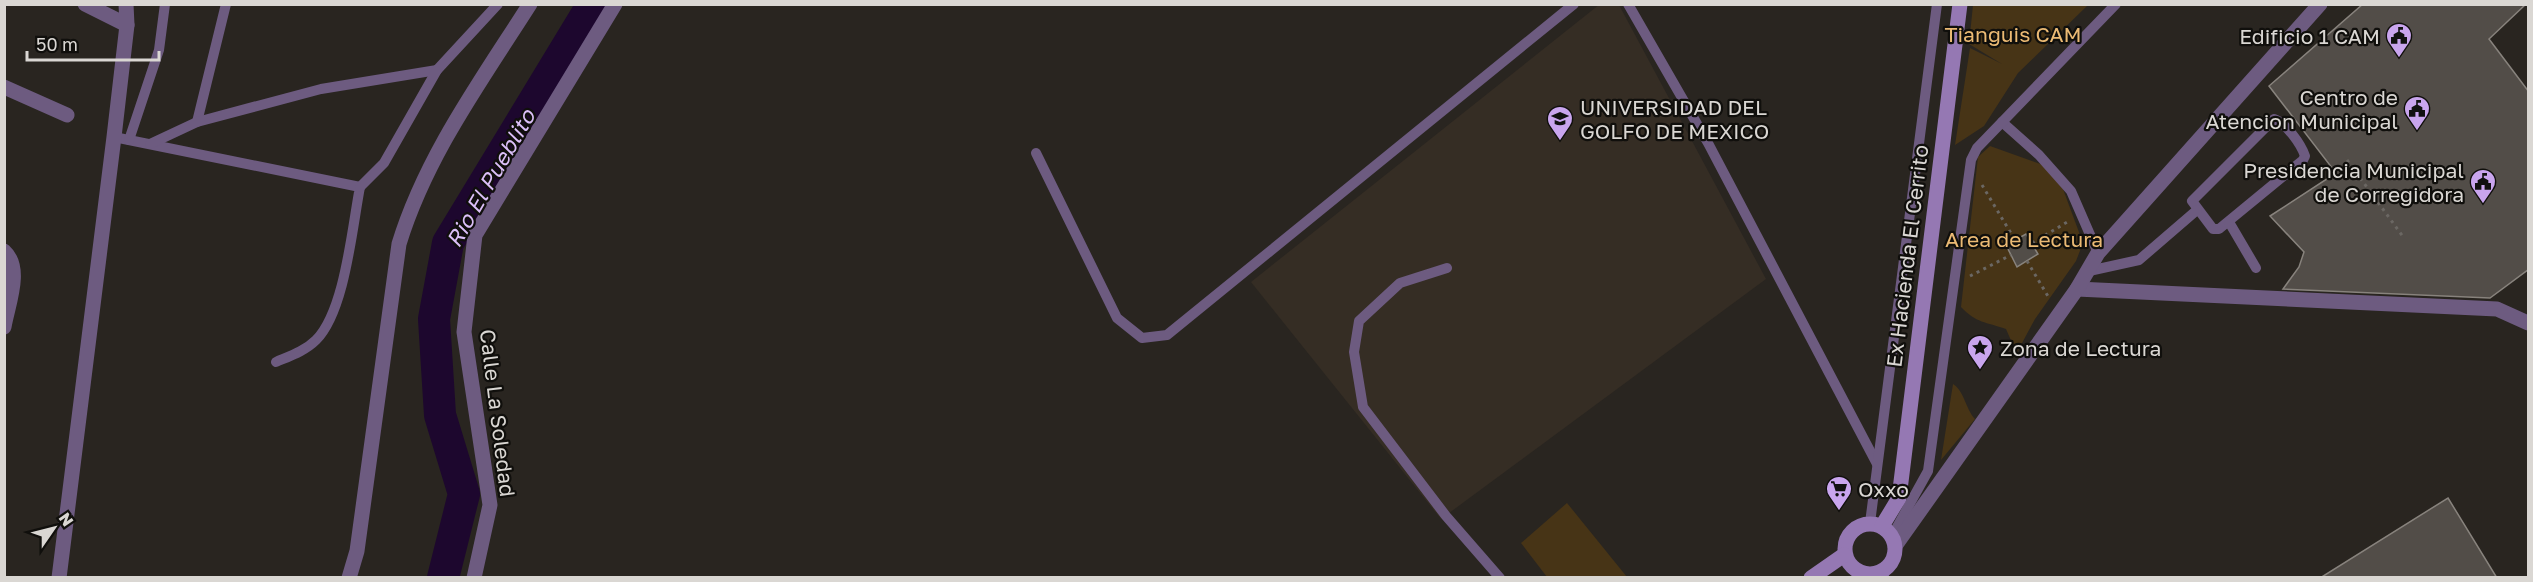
<svg xmlns="http://www.w3.org/2000/svg" width="2533" height="582" viewBox="0 0 2533 582" font-family="'Golos Text',sans-serif">
<style>
.built{fill:#352d24}
.green{fill:#473416}
.lines{fill:none;stroke-linecap:round;stroke-linejoin:round}
.river{stroke:#1d072e;stroke-width:32}
.building{fill:#524d48;stroke:#88837d;stroke-width:1.5}
.path{stroke:#6b6763;stroke-width:3;stroke-dasharray:3 4.5;stroke-linecap:butt}
.lane{stroke:#6d5b80;stroke-width:10}
.street{stroke:#6d5b80;stroke-width:15}
.secondary{stroke:#9578b3;stroke-width:15}
.labels{text-anchor:middle;dominant-baseline:central;stroke-width:4.5;stroke-linejoin:round;paint-order:stroke}
.park-label{font-size:21px;fill:#ebba74;stroke:#100f0c}
.poi-label{font-size:21px;fill:#dad7d3;stroke:#100f0c;text-anchor:end}
.street-label{font-size:21px;fill:#dad7d3;stroke:#100f0c}
.water-label{font-size:22px;font-style:italic;fill:#dbbff8;stroke:#100f0c}
</style>
<rect width="100%" height="100%" fill="#292520"/>
<!-- built -->
<polygon class="built" points="1600,4 1619,5 1766,279 1441,519 1251,282"/>
<!-- green -->
<g class="green">
<polygon points="1973,5 2088,5 2018,73 1984,126 1955,145 1970,48 2002,64 1969,44"/>
<path d="M1990 146 2043 165 2063 189 2083 243 2076 261 2035 319 2014 358 2013 345 2006 329C1986 322 1976 323 1961 307L1978 157Z"/>
<path d="M1953 384C1965 392 1965 408 1975 419L1941 460Z"/>
<polygon points="1567,503 1627,577 1547,577 1521,543"/>
</g>
<g class="lines">
<!-- river -->
<polyline class="river" points="443,578 464,494 440,415 434,319 448,243 593,4"/>
</g>
<!-- building -->
<g class="building">
<polygon points="2363,4 2526,4 2489,39 2529,92 2529,269 2490,298 2283,289 2299,267 2304,252 2270,216 2336,173 2269,86"/>
<polygon points="2026,234 2038,254 2017,267 2006,245"/>
<polygon points="2448,498 2497,578 2320,578"/>
</g>
<g class="lines">
<!-- path -->
<g class="path">
<polyline points="2347,160 2404,238"/>
<polyline points="1982,185 2015,240"/>
<polyline points="2032,243 2069,221"/>
<polyline points="2027,261 2049,298"/>
<polyline points="1970,276 2011,255"/>
</g>
<!-- lane -->
<g class="lane">
<polyline points="1628,4 1708,143 1877,464"/>
<path d="M2274 119C2286 123 2301 144 2305 156L2303 160 2219 229H2213L2192 201Z"/>
<polyline points="197,122 226,4"/>
<polyline points="2002,122 2039,155 2071,191 2098,253"/>
<path d="M114 137 360 187C352 228 345 311 316 340 305 351 290 356 276 362"/>
<polyline points="129,140 159,50 165,4"/>
<polyline points="150,144 197,122 321,89 437,70"/>
<polyline points="1036,153 1117,318 1142,338 1167,335 1574,4"/>
<polyline points="360,187 384,163 437,70 498,4"/>
<polyline points="2229,222 2256,268"/>
<polyline points="1447,268 1400,283 1359,321 1354,352 1363,407 1446,516 1500,578"/>
<polyline points="2089,271 2139,260 2197,210"/>
<polyline points="1870,523 1937,4"/>
<polyline points="1892,536 1928,471 1971,160 1977,148 2116,4"/>
</g>
<!-- street -->
<g class="street">
<polyline points="85,4 127,25"/>
<polyline points="4,87 67,115"/>
<path d="M4 251C23 268 8 304 4 327"/>
<polyline points="2077,289 2497,309 2528,323"/>
<polyline points="1895,546 2077,289 2098,253 2320,4"/>
<polyline points="1880,573 1882,578"/>
<polyline points="59,578 114,137 127,25 126,4"/>
<path d="M349 578 357 551 399 244C426 156 481 81 530 4"/>
<polyline points="474,578 490,505 464,332 475,235 615,4"/>
</g>
<!-- secondary -->
<g class="secondary">
<circle cx="1870" cy="549" r="25"/>
<polyline points="1882,526 1899,498 1960,4"/>
<polyline points="1811,578 1844,555"/>
</g>
</g>
<!-- icons -->
<defs>
<symbol id="civic-pin" viewBox="-11 -11 22 30"><path d="M0 17L-7.5 6A9.5 9.5 0 1 1 7.5 6Z" fill="#c9a5ee" stroke="#100f0c"/><path d="M-.6-6.5H3V-4.5H.6V-3L4-1V1h2V6H-6V1h2V-1L-.6-3ZM-1.2 2.5V6h2.4V2.5Z" fill="#111"/></symbol>
<symbol id="university-pin" viewBox="-11 -11 22 30"><path d="M0 17L-7.5 6A9.5 9.5 0 1 1 7.5 6Z" fill="#c9a5ee" stroke="#100f0c"/><path d="M0-5L7-2L0 1L-7-2ZM-4 1L0 2.5L4 1V4Q0 6-4 4Z" fill="#111"/></symbol>
<symbol id="sight-pin" viewBox="-11 -11 22 30"><path d="M0 17L-7.5 6A9.5 9.5 0 1 1 7.5 6Z" fill="#c9a5ee" stroke="#100f0c"/><path d="M0-6L1.8-2.2L6-1.7L2.9 1.2L3.7 5.4L0 3.3L-3.7 5.4L-2.9 1.2L-6-1.7L-1.8-2.2Z" fill="#111"/></symbol>
<symbol id="supermarket-pin" viewBox="-11 -11 22 30"><path d="M0 17L-7.5 6A9.5 9.5 0 1 1 7.5 6Z" fill="#c9a5ee" stroke="#100f0c"/><path d="M-6-5.5h2.5l.6 2H6L4.5 2H-2.5L-4.4-4H-6ZM-1.5 3.2a1.3 1.3 0 1 0 .1 0ZM3 3.2a1.3 1.3 0 1 0 .1 0Z" fill="#111"/></symbol>
</defs>
<g fill-rule="evenodd">
<use href="#civic-pin" x="2384" y="21" width="30" height="40"/>
<use href="#civic-pin" x="2402" y="94" width="30" height="40"/>
<use href="#university-pin" x="1545" y="104" width="30" height="40"/>
<use href="#civic-pin" x="2468" y="167" width="30" height="40"/>
<use href="#sight-pin" x="1965" y="333" width="30" height="40"/>
<use href="#supermarket-pin" x="1824" y="474" width="30" height="40"/>
</g>
<g class="labels">
<!-- park labels -->
<g class="park-label">
<text x="2013" y="34">Tianguis CAM</text>
<text x="2024" y="239">Area de Lectura</text>
</g>
<!-- poi labels -->
<g class="poi-label">
<text x="2380" y="36">Edificio 1 CAM</text>
<text x="2398" y="97">Centro de<tspan x="2398" dy="24">Atencion Municipal</tspan></text>
<text x="1580" y="107" text-anchor="start">UNIVERSIDAD DEL<tspan x="1580" dy="24">GOLFO DE MEXICO</tspan></text>
<text x="2464" y="170">Presidencia Municipal<tspan x="2464" dy="24">de Corregidora</tspan></text>
<text x="2000" y="348" text-anchor="start">Zona de Lectura</text>
<text x="1858" y="489" text-anchor="start">Oxxo</text>
</g>
<!-- street labels -->
<g class="street-label">
<text transform="translate(1907 256) rotate(-83)">Ex Hacienda El Cerrito</text>
<text transform="translate(498 413) rotate(83)">Calle La Soledad</text>
</g>
<!-- water labels -->
<g class="water-label">
<text transform="translate(490 178) rotate(-60)">Rio El Pueblito</text>
</g>
</g>
<!-- border -->
<rect width="2533" height="582" fill="none" stroke="#dad7d3" stroke-width="12"/>
<!-- north arrow -->
<g transform="translate(54 528) rotate(55)" stroke="#100f0c" stroke-width="4.5" paint-order="stroke">
<path d="M0-4.5L10 22L0 15L-10 22Z" fill="#dad7d3"/>
<text y="-9" font-size="16" font-weight="bold" text-anchor="middle" fill="#dad7d3">N</text>
</g>
<!-- scale -->
<path d="M27 51v9h132v-9" fill="none" stroke="#dad7d3" stroke-width="3"/>
<text x="36" y="51" font-size="18" fill="#dad7d3" stroke="#100f0c" stroke-width="4.5" paint-order="stroke">50 m</text>
</svg>
